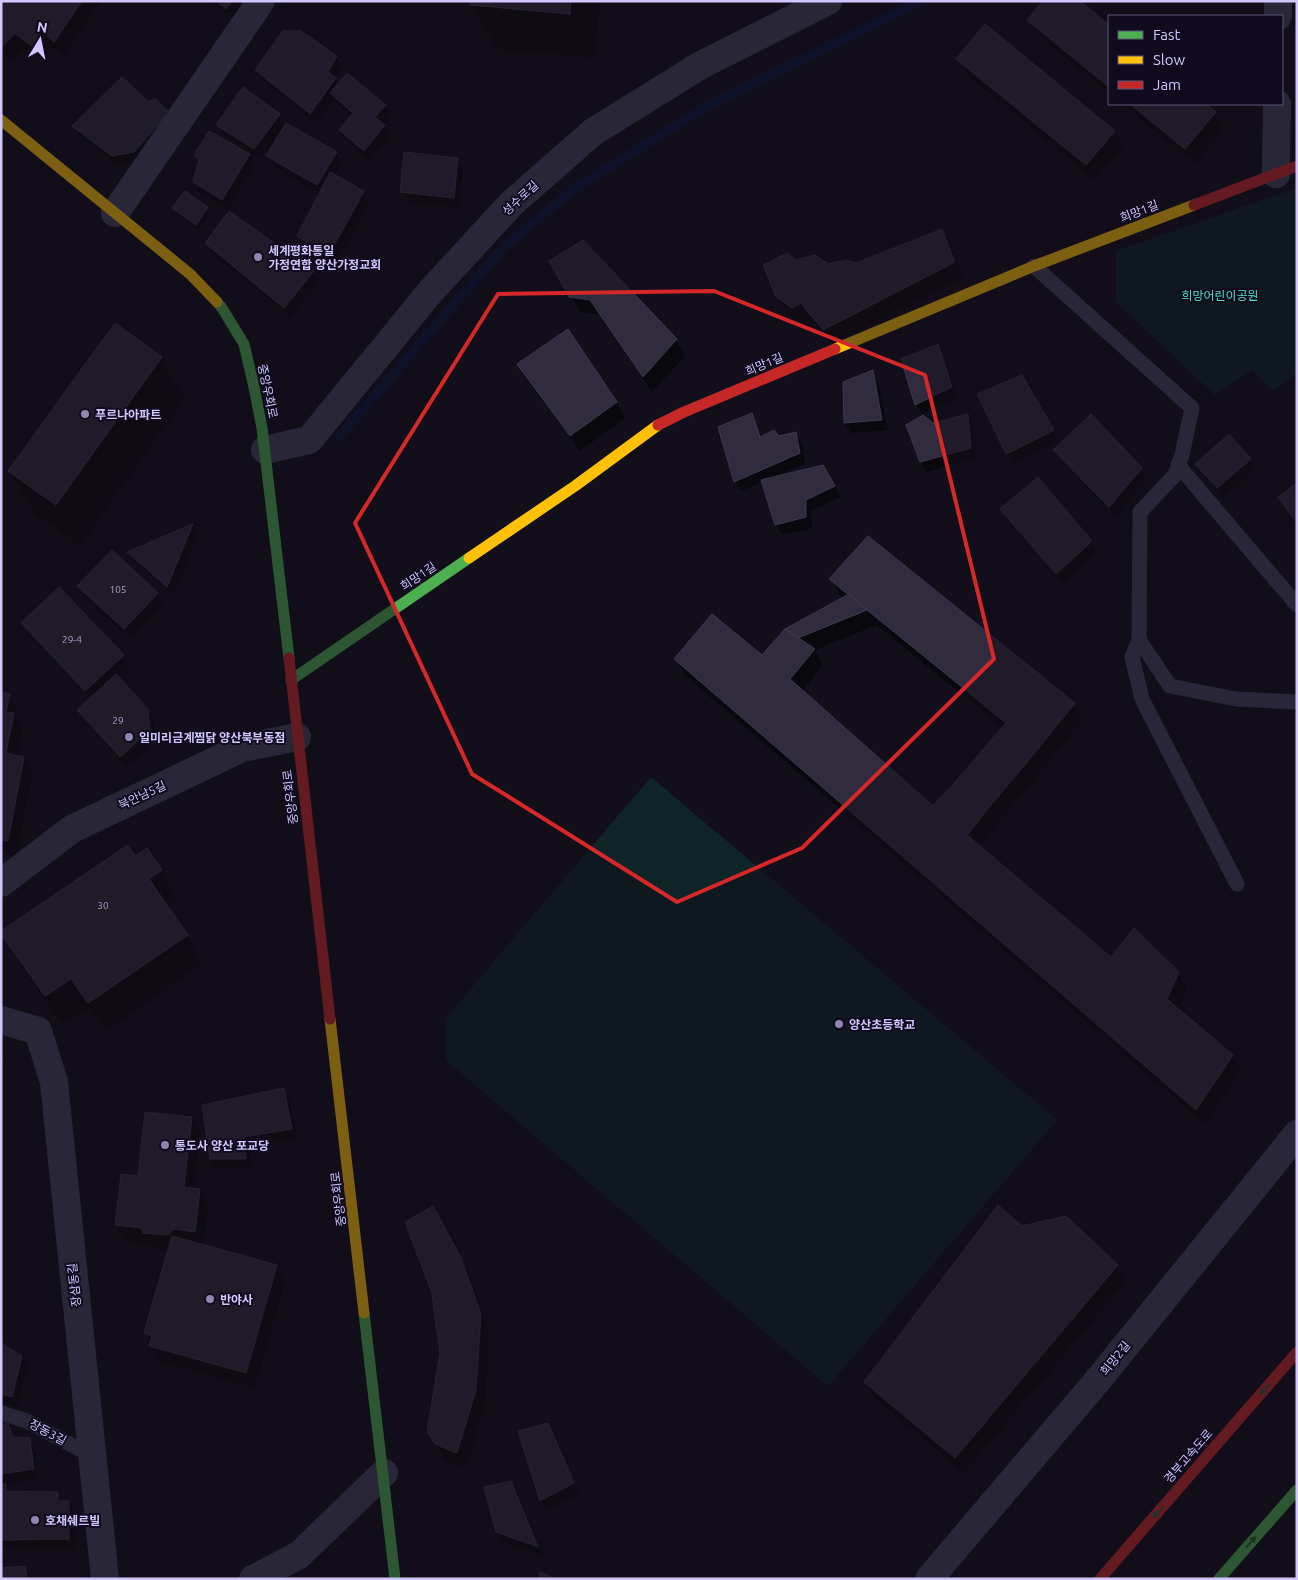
<svg xmlns="http://www.w3.org/2000/svg" width="1298" height="1580" viewBox="0 0 1298 1580" font-family="Ubuntu,'Noto Sans KR',sans-serif">
<style>
.green{fill:#0f2426}
.shadow{fill:#0007;fill-rule:evenodd}
.lines{fill:none;stroke-linecap:round;stroke-linejoin:round}
.stream{stroke:#091638;stroke-width:10}
.building{fill:#302c3d;stroke:#3e394f}
.lane{stroke:#46445b;stroke-width:15}
.street{stroke:#46445b;stroke-width:28}
.fast{stroke:#4caf50;stroke-width:11}
.slow{stroke:#ffc107;stroke-width:11}
.jam{stroke:#c62828;stroke-width:11}
.oneway{fill:#2e5d37}
.marked{fill:none;stroke:#d62828;stroke-width:4;stroke-linejoin:round}
.poi-dot{fill:#8f87af;stroke:#100b1e;stroke-width:2}
.labels{text-anchor:middle;dominant-baseline:central;stroke-width:4;stroke-linejoin:round;paint-order:stroke}
.number-label{font-size:10px;fill:#aaa1ce}
.street-label{font-size:12px;fill:#d2c8ff;stroke:#100b1e}
.poi-label{font-size:12px;font-weight:bold;fill:#d2c8ff;stroke:#100b1e;text-anchor:start}
.park-label{font-size:12px;fill:#53e1c5;stroke:#100b1e}
</style>
<rect width="100%" height="100%" fill="#120f1a"/>
<!-- green -->
<g class="green">
<polygon points="1297,188 1297,372 1274,391 1252,370 1215,395 1116,302 1116,251"/>
<polygon points="651,777 1057,1120 828,1386 446,1060 446,1018"/>
</g>
<!-- shadow -->
<g class="shadow">
<polygon points="1,1 102,1 63,57 52,47 41,61 24,48 11,62 1,53"/>
<polygon points="210,1 246,1 232,19"/>
<polygon points="471,1 600,1 595,58 497,49 471,4"/>
<polygon points="1078,1 1109,27 1109,94 1038,35 1029,20"/>
<polygon points="336,57 342,67 335,80 338,85 385,106 391,116 383,125 390,137 370,161 347,141 340,131 352,116 338,104 335,98 316,123 262,80 256,70"/>
<polygon points="958,59 1114,131 1123,147 1095,180 967,75"/>
<polygon points="149,104 168,112 139,162 119,166 79,136 73,126"/>
<polygon points="1122,104 1203,104 1215,113 1224,129 1195,164"/>
<polygon points="279,114 285,126 336,153 342,163 334,175 364,191 370,202 335,265 305,246 299,236 320,193 273,167 267,156 279,136 278,135 260,159 223,135 217,125"/>
<polygon points="195,155 249,155 255,165 228,210 200,193 194,182 200,163"/>
<polygon points="457,159 463,169 459,208 408,202 402,191"/>
<polygon points="174,208 207,208 210,213 199,229 177,213"/>
<polygon points="942,231 951,246 963,278 833,345 811,318 802,323 786,313 777,297 796,261 828,265 856,264"/>
<polygon points="583,242 676,340 685,356 652,392 600,315 580,312 550,261"/>
<polygon points="206,243 313,272 319,282 290,317 212,253"/>
<polygon points="937,346 943,356 957,398 922,414 916,404"/>
<polygon points="161,358 185,399 80,546 34,513 10,471"/>
<polygon points="518,364 616,402 625,418 580,451 527,380"/>
<polygon points="872,372 878,382 888,430 851,433 845,423 844,383"/>
<polygon points="1022,376 1059,441 1013,464 979,394"/>
<polygon points="751,415 762,438 796,434 802,444 805,464 775,477 823,466 840,497 811,511 812,528 782,535 776,524 763,482 741,491 735,481"/>
<polygon points="967,415 973,426 977,458 927,472 921,462 932,424"/>
<polygon points="1054,451 1141,469 1147,479 1116,516 1060,461"/>
<polygon points="1250,459 1256,470 1223,498 1203,474 1197,464"/>
<polygon points="1002,510 1091,541 1097,552 1063,584 1008,520"/>
<polygon points="192,526 198,536 173,596 134,562 128,552"/>
<path d="M831 579 1074 704 1083 720 979 847 1111 959 1178 973 1187 989 1178 1010 1232 1056 1241 1071 1205 1124 685 675 676 659 762 657 844 598 840 595ZM877 625 1003 728 933 808 802 691 823 665 815 650Z"/>
<polygon points="79,587 157,593 163,604 131,639 85,597"/>
<polygon points="23,624 123,656 129,666 117,677 147,710 154,721 156,740 126,767 85,720 79,710 91,699 29,634"/>
<polygon points="1,693 9,695 18,711 16,720 22,730 17,757 23,758 32,774 17,856 1,853"/>
<polygon points="147,850 177,899 167,906 187,936 203,964 105,1031 89,1007 62,1024 18,960 2,932"/>
<polygon points="1,1052 3,1056 1,1087"/>
<polygon points="284,1090 290,1100 297,1139 249,1147 252,1169 217,1169 211,1159"/>
<polygon points="191,1118 200,1134 194,1190 199,1191 208,1206 204,1246 276,1267 285,1282 255,1388 160,1361 145,1333 169,1250 153,1249 150,1244 125,1241 116,1225 140,1178"/>
<polygon points="441,1223 470,1275 489,1330 485,1407 466,1468 445,1460 428,1431 442,1353"/>
<polygon points="1021,1227 1117,1266 1126,1282 964,1473 875,1398 866,1382"/>
<polygon points="1,1345 21,1356 28,1367 17,1407 1,1402"/>
<polygon points="547,1424 579,1494 547,1510 541,1500"/>
<polygon points="1,1425 8,1426 14,1438 29,1439 35,1450 39,1479 5,1484 10,1492 57,1493 63,1502 69,1502 75,1513 75,1549 4,1550 1,1545"/>
<polygon points="511,1482 517,1492 543,1557 503,1542 497,1531"/>
<polygon points="24,1567 31,1579 1,1579"/>
</g>
<g class="lines">
<!-- stream -->
<polyline class="stream" points="340,436 505,246 574,189 704,108 921,1"/>
</g>
<!-- building -->
<g class="building">
<polygon points="1,1 82,1 54,42 43,32 31,46 15,33 2,47"/>
<polygon points="216,1 232,1 226,9"/>
<polygon points="470,1 571,1 570,14 470,5"/>
<polygon points="1043,1 1080,1 1109,25 1109,87 1027,20"/>
<polygon points="985,24 1115,131 1086,165 956,59"/>
<polygon points="283,31 301,31 337,56 328,72 336,78 310,114 255,70"/>
<polygon points="347,73 386,105 375,117 385,125 364,151 339,130 353,113 330,93"/>
<polygon points="122,77 149,102 155,98 169,112 134,152 112,156 72,126"/>
<polygon points="243,87 280,114 254,149 216,125"/>
<polygon points="1130,104 1205,104 1216,112 1185,149"/>
<polygon points="286,123 337,152 317,185 266,156"/>
<polygon points="209,131 250,154 222,200 193,182 199,160 194,155"/>
<polygon points="404,152 458,158 454,198 400,192"/>
<polygon points="330,172 364,191 329,255 297,236"/>
<polygon points="185,191 208,207 196,225 172,208"/>
<polygon points="229,211 314,271 284,308 205,243"/>
<polygon points="942,229 955,262 823,330 801,303 792,308 776,297 763,265 787,253 796,260 815,255 828,264 846,260 856,263"/>
<polygon points="583,240 677,339 643,377 590,300 569,297 549,261"/>
<polygon points="115,323 162,357 56,505 8,471"/>
<polygon points="568,329 617,402 570,436 517,364"/>
<polygon points="938,344 952,387 915,405 901,359"/>
<polygon points="873,370 882,420 844,423 843,382"/>
<polygon points="1022,375 1054,430 1006,454 977,394"/>
<polygon points="752,413 760,437 774,430 779,436 796,432 800,453 734,482 718,427"/>
<polygon points="968,414 971,448 920,462 906,425 923,415 933,423"/>
<polygon points="1091,414 1142,468 1109,507 1053,450"/>
<polygon points="1229,434 1251,459 1217,488 1195,464"/>
<polygon points="823,465 835,486 806,500 806,517 775,525 761,480"/>
<polygon points="1038,477 1092,541 1056,574 1000,509"/>
<polygon points="1297,483 1297,523 1278,497"/>
<polygon points="193,524 167,587 127,552"/>
<polygon points="868,536 1075,703 1038,749 829,579"/>
<polygon points="112,550 158,593 124,629 77,586"/>
<polygon points="59,587 124,655 85,691 21,623"/>
<polygon points="849,594 867,610 798,638 785,629"/>
<polygon points="712,614 762,655 785,629 815,649 790,679 933,806 955,782 986,811 967,835 1111,957 1134,928 1179,972 1167,999 1233,1055 1196,1110 674,659"/>
<polygon points="116,674 148,709 150,730 120,757 77,710"/>
<polygon points="1,692 10,694 6,712 14,713 6,753 24,757 8,841 1,840"/>
<polygon points="1006,723 1038,749 986,811 955,782"/>
<polygon points="128,845 135,856 147,848 162,870 149,879 188,935 88,1003 71,979 45,996 1,934 1,931"/>
<polygon points="284,1088 292,1129 244,1137 246,1159 210,1159 202,1105"/>
<polygon points="145,1112 192,1117 184,1187 200,1189 195,1232 174,1229 168,1235 143,1233 141,1228 115,1225 121,1174 138,1176"/>
<polygon points="998,1205 1022,1226 1066,1216 1118,1265 955,1458 864,1382"/>
<polygon points="433,1206 461,1258 481,1314 476,1390 457,1453 435,1444 427,1432 440,1353 432,1293 405,1222"/>
<polygon points="172,1236 277,1265 246,1373 149,1346 152,1336 144,1333"/>
<polygon points="1,1343 22,1356 12,1397 1,1394"/>
<polygon points="548,1423 574,1483 540,1501 518,1431"/>
<polygon points="1,1424 8,1424 13,1437 30,1438 34,1469 1,1474"/>
<polygon points="511,1481 538,1547 496,1532 484,1487"/>
<polygon points="1,1484 6,1484 6,1491 58,1492 58,1501 69,1501 69,1539 1,1540"/>
<polygon points="25,1566 27,1579 1,1579 1,1568"/>
<polygon points="540,1572 554,1579 538,1579"/>
</g>
<g class="lines">
<!-- lane -->
<g class="lane">
<polyline points="1034,266 1192,408 1182,455 1175,475 1140,512 1139,640 1132,657 1142,699 1237,884"/>
<polyline points="1178,465 1297,605"/>
<polyline points="1139,640 1170,686 1236,699 1297,702"/>
<polyline points="1,1413 27,1421 92,1456"/>
</g>
<!-- street -->
<g class="street">
<polyline points="1278,16 1278,1"/>
<polyline points="1276,174 1277,104"/>
<polyline points="115,213 261,1"/>
<polyline points="265,450 309,440 431,291 511,204 593,132 701,65 828,1"/>
<polyline points="1,883 72,829 242,748 297,737"/>
<polyline points="1,1020 38,1031 54,1082 105,1579"/>
<polyline points="253,1579 299,1555 384,1473"/>
<polyline points="929,1579 1098,1380 1297,1134"/>
</g>
<!-- fast -->
<g class="fast">
<polyline points="217,302 222,308 244,344 254,387 262,428 289,658"/>
<polyline points="291,680 469,558"/>
<polyline points="364,1313 395,1579"/>
<polyline points="1219,1579 1297,1490"/>
</g>
<!-- slow -->
<g class="slow">
<polyline points="1,120 190,274 217,302"/>
<polyline points="835,349 1034,266 1194,205"/>
<polyline points="469,558 575,486 658,425"/>
<polyline points="330,1019 364,1313"/>
</g>
<!-- jam -->
<g class="jam">
<polyline points="1194,205 1297,166"/>
<polyline points="658,425 684,412 835,349"/>
<polyline points="289,658 330,1019"/>
<polyline points="1100,1579 1297,1352"/>
</g>
</g>
<!-- one-way arrows -->
<defs><path id="oneway-solid" d="M-6-.8H1V-3.2L6.5 0L1 3.2V.8H-6Z" transform="scale(1.25)"/></defs>
<g class="oneway">
<use href="#oneway-solid" transform="translate(1265 1389) rotate(131)"/>
<use href="#oneway-solid" transform="translate(1158 1512) rotate(131)"/>
<use href="#oneway-solid" transform="translate(1251 1542) rotate(-49)"/>
</g>
<!-- marked area -->
<path d="M0 0H1298V1580H0ZM714 291 925 375 994 659 802 848 677 902 472 774 355 523 498 294Z" fill="#120f1a" fill-opacity=".55" fill-rule="evenodd"/>
<path class="marked" d="M714 291 925 375 994 659 802 848 677 902 472 774 355 523 498 294Z"/>
<!-- markers -->
<g class="poi-dot">
<circle cx="258" cy="257" r="5"/>
<circle cx="85" cy="414" r="5"/>
<circle cx="129" cy="737" r="5"/>
<circle cx="839" cy="1024" r="5"/>
<circle cx="165" cy="1145" r="5"/>
<circle cx="210" cy="1299" r="5"/>
<circle cx="35" cy="1520" r="5"/>
</g>
<g class="labels">
<!-- number labels -->
<g class="number-label">
<text x="118" y="589">105</text>
<text x="72" y="639">29-4</text>
<text x="118" y="720">29</text>
<text x="103" y="905">30</text>
</g>
<!-- street labels -->
<g class="street-label">
<text transform="translate(520 198) rotate(-43)">성수로길</text>
<text transform="translate(1139 211) rotate(-21)">희망1길</text>
<text transform="translate(764 364) rotate(-23)">희망1길</text>
<text transform="translate(268 391) rotate(78)">중앙우회로</text>
<text transform="translate(418 576) rotate(-34)">희망1길</text>
<text transform="translate(142 795) rotate(-25)">북안남5길</text>
<text transform="translate(290 797) rotate(-97)">중앙우회로</text>
<text transform="translate(338 1199) rotate(-97)">중앙우회로</text>
<text transform="translate(74 1285) rotate(-96)">장삼동길</text>
<text transform="translate(1115 1358) rotate(-51)">희망2길</text>
<text transform="translate(48 1432) rotate(28)">장동3길</text>
<text transform="translate(1188 1456) rotate(-49)">경부고속도로</text>
</g>
<!-- poi labels -->
<g class="poi-label">
<text x="268" y="250">세계평화통일<tspan x="268" dy="14">가정연합 양산가정교회</tspan></text>
<text x="95" y="414">푸르나아파트</text>
<text x="139" y="737">일미리금계찜닭 양산북부동점</text>
<text x="849" y="1024">양산초등학교</text>
<text x="175" y="1145">통도사 양산 포교당</text>
<text x="220" y="1299">반야사</text>
<text x="45" y="1520">호채쉐르빌</text>
</g>
<!-- park labels -->
<g class="park-label">
<text x="1220" y="295">희망어린이공원</text>
</g>
</g>
<!-- border -->
<rect width="1298" height="1580" fill="none" stroke="#d2c8ff" stroke-width="5"/>
<!-- legend -->
<rect x="1108" y="15" width="175" height="90" fill="#100b1e" stroke="#5e5778"/>
<rect x="1118" y="31" width="25" height="8" fill="#4caf50" stroke="#5e5778"/>
<text x="1153" y="40" font-size="15" fill="#d2c8ff">Fast</text>
<rect x="1118" y="56" width="25" height="8" fill="#ffc107" stroke="#5e5778"/>
<text x="1153" y="65" font-size="15" fill="#d2c8ff">Slow</text>
<rect x="1118" y="81" width="25" height="8" fill="#c62828" stroke="#5e5778"/>
<text x="1153" y="90" font-size="15" fill="#d2c8ff">Jam</text>
<!-- north arrow -->
<g transform="translate(40 40) rotate(10)" stroke="#100b1e" stroke-width="4" paint-order="stroke">
<path d="M0-4L9 19L0 12L-9 19Z" fill="#d2c8ff"/>
<text y="-8" font-size="14" font-weight="bold" text-anchor="middle" fill="#d2c8ff">N</text>
</g>
</svg>
